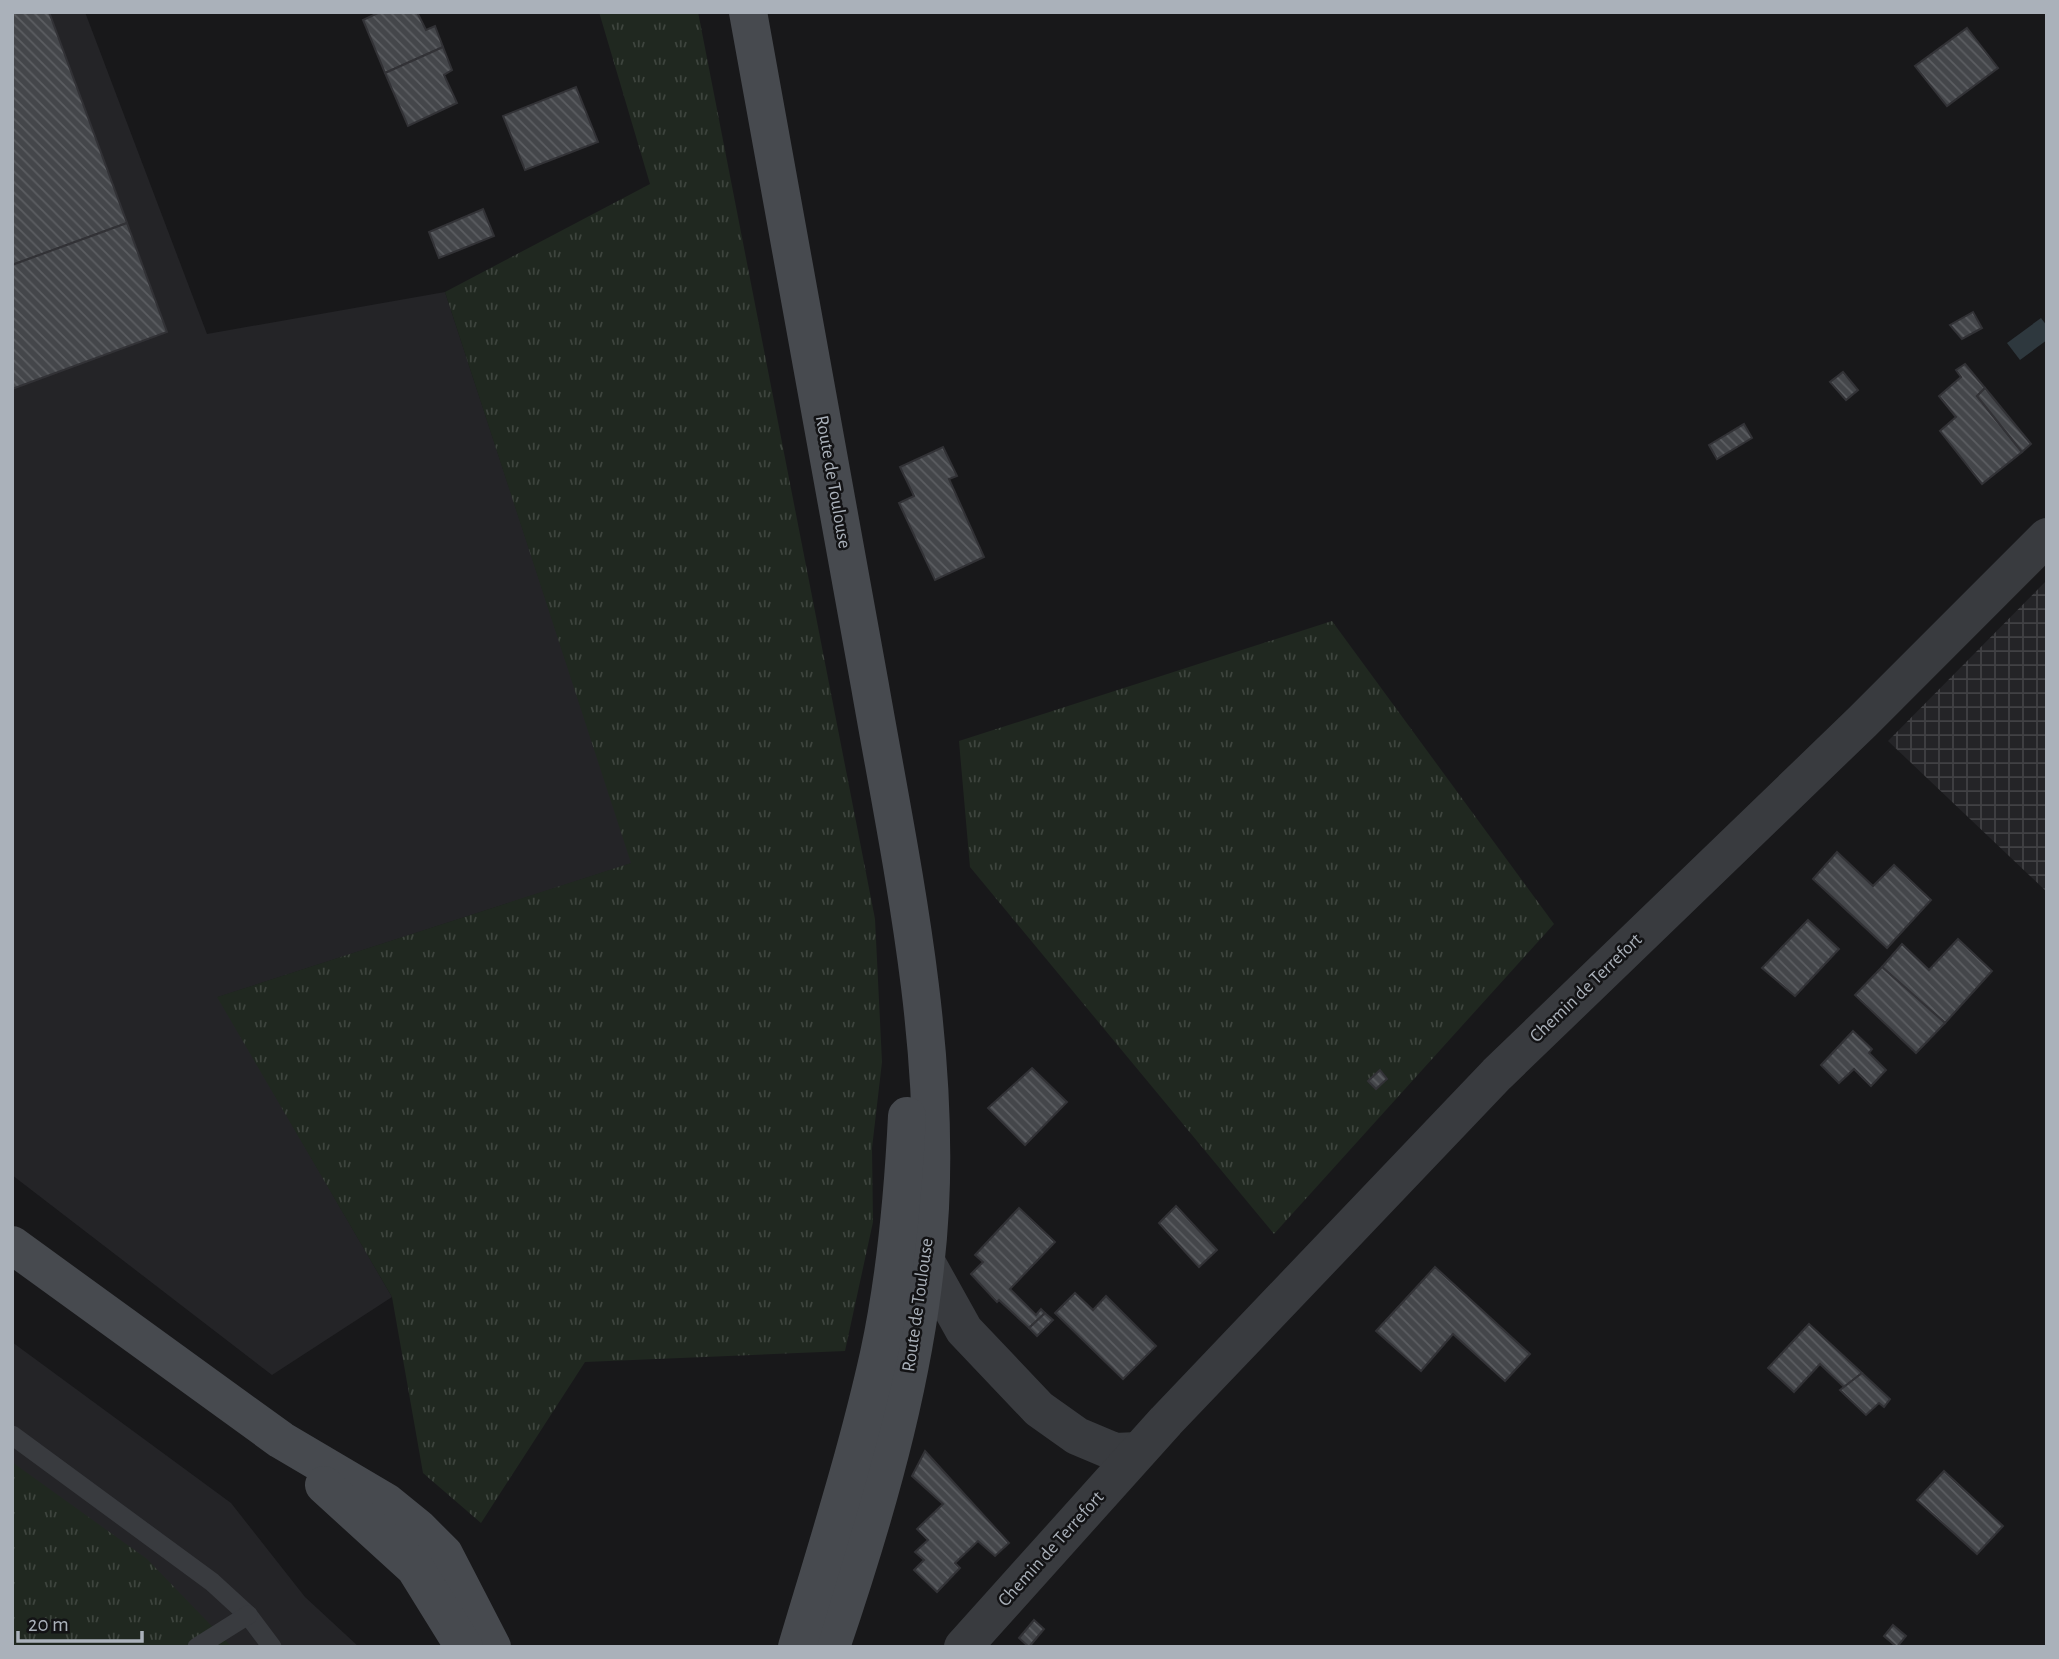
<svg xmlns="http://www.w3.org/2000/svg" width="2059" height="1659" viewBox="0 0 2059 1659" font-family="'Alegreya Sans',sans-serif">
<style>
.built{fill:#242427}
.industrial{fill:url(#industrial-grid)}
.grass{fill:url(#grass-tufts)}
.water{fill:#2e383e}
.building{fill:url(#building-back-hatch);stroke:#323236;stroke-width:2}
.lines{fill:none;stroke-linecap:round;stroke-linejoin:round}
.service{stroke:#393b3f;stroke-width:19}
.minor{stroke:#393b3f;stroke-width:38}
.secondary{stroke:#474a4f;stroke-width:38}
.labels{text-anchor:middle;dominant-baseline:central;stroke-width:5;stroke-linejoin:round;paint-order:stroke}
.street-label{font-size:19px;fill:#aab1ba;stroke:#131315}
</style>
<defs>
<pattern id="industrial-grid" width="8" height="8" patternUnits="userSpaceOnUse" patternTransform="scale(1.75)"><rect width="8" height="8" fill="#242427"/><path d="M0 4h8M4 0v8" fill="none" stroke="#414144"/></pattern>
<pattern id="grass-tufts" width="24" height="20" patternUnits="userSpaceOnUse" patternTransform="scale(1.75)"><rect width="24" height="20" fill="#202820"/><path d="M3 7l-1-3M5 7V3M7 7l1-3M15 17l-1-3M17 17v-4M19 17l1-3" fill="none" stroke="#3e453e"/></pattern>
<pattern id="building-back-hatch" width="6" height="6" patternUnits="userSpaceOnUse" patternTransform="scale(1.75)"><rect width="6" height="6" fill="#44464a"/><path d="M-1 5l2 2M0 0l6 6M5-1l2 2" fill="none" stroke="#5c5e62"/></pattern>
</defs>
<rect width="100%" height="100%" fill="#18181a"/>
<!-- built -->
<g class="built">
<polygon points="12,12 85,12 207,334 445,292 632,863 218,997 392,1297 272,1375 12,1175"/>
<polygon points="12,1342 231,1503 305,1597 359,1647 12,1647"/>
</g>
<!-- industrial -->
<polygon class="industrial" points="2047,580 2047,892 1888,741"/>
<!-- grass -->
<g class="grass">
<polygon points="599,12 698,12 875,919 882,1062 872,1148 873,1222 845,1351 585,1362 481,1523 423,1473 392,1297 217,997 631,863 445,292 650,184"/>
<polygon points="1332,621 1554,924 1274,1234 970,867 959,741"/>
<polygon points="12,1462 147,1559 232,1647 12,1647"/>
</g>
<!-- water -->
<polygon class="water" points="2041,318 2047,326 2047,340 2020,360 2007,343"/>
<!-- building -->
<g class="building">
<polygon points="12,12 49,12 127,223 12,265"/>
<polygon points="380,12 417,12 426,30 435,26 443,47 385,73 363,20"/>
<polygon points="1967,28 1998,68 1947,106 1915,66"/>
<polygon points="443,47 452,70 444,75 457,103 408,126 385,73"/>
<polygon points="576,87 598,142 525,170 503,116"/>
<polygon points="483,209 494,236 439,258 429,232"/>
<polygon points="127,223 167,332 12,389 12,265"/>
<polygon points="1973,312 1982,328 1962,339 1950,325"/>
<polygon points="1965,364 1985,388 1977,396 2022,452 1982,484 1940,431 1956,417 1939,396 1961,377 1956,370"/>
<polygon points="1843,372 1858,390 1846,400 1830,382"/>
<polygon points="1985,388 2031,444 2022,452 1977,396"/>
<polygon points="1744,424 1752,438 1717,459 1709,445"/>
<polygon points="943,447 957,476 949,479 984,557 935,580 899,503 914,496 900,467"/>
<polygon points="1837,852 1873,886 1894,865 1931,900 1887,948 1813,879"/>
<polygon points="1808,920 1839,949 1795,996 1762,968"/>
<polygon points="1958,939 1992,971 1945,1023 1882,967 1902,944 1929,970"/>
<polygon points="1882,967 1945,1023 1916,1053 1855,995"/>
<polygon points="1853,1031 1872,1049 1869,1053 1886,1070 1871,1086 1854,1069 1839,1083 1821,1065"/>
<polygon points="1032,1068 1067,1102 1025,1145 988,1108"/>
<polygon points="1380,1070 1387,1079 1376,1089 1368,1081"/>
<polygon points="1176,1206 1217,1250 1199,1267 1159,1223"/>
<polygon points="1019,1208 1055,1242 1010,1289 1036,1315 1041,1309 1045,1313 1029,1328 999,1300 997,1302 971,1274 983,1262 975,1255"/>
<polygon points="1435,1267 1530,1354 1505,1381 1453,1334 1421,1371 1376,1331"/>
<polygon points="1075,1293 1093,1310 1106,1296 1156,1346 1123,1379 1055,1313"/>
<polygon points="1045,1313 1053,1320 1037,1336 1029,1328"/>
<polygon points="1809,1324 1862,1373 1844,1387 1820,1364 1794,1392 1768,1368"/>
<polygon points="1862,1373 1890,1399 1884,1407 1879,1403 1866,1415 1840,1390"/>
<polygon points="925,1451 1009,1543 995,1556 978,1541 955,1563 960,1568 937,1592 914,1570 924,1560 915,1552 928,1540 917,1529 943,1504 912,1476"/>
<polygon points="1944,1471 2003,1526 1977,1554 1917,1500"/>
<polygon points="1034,1620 1044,1629 1029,1647 1019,1638"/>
<polygon points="1893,1625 1906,1636 1897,1647 1884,1636"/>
</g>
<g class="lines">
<!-- service -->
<g class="service">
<polyline points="12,1435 212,1582 248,1615 272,1647"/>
<polyline points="197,1647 248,1615"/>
</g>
<!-- minor -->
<g class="minor">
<polyline points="925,1260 964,1330 1039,1409 1077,1436 1115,1452 1138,1451"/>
<polyline points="963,1647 1166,1421 1497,1074 1862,722 2047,537"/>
</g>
<!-- secondary -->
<g class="secondary">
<path d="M748 12C789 237 830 462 870 686 900 858 939 1033 930 1208 922 1358 879 1506 831 1647"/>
<polyline points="12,1245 281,1440 386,1502 418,1528 444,1554 492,1647"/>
<polyline points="324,1485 415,1568 464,1647"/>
<path d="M797 1647C826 1550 857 1453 879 1354 896 1276 903 1196 907 1116"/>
</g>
</g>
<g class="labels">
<!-- street labels -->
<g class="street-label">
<text transform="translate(833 482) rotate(80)">Route de Toulouse</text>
<text transform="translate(1586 988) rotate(-44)">Chemin de Terrefort</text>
<text transform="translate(918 1305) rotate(-82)">Route de Toulouse</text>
<text transform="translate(1051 1549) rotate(-48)">Chemin de Terrefort</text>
</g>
</g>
<!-- border -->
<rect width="2059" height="1659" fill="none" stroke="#aab1ba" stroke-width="28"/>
<!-- scale -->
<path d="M18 1631v10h124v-10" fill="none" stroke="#aab1ba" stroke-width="3.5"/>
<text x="28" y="1631" font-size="21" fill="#aab1ba" stroke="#131315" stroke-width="5" paint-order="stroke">20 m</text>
</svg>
